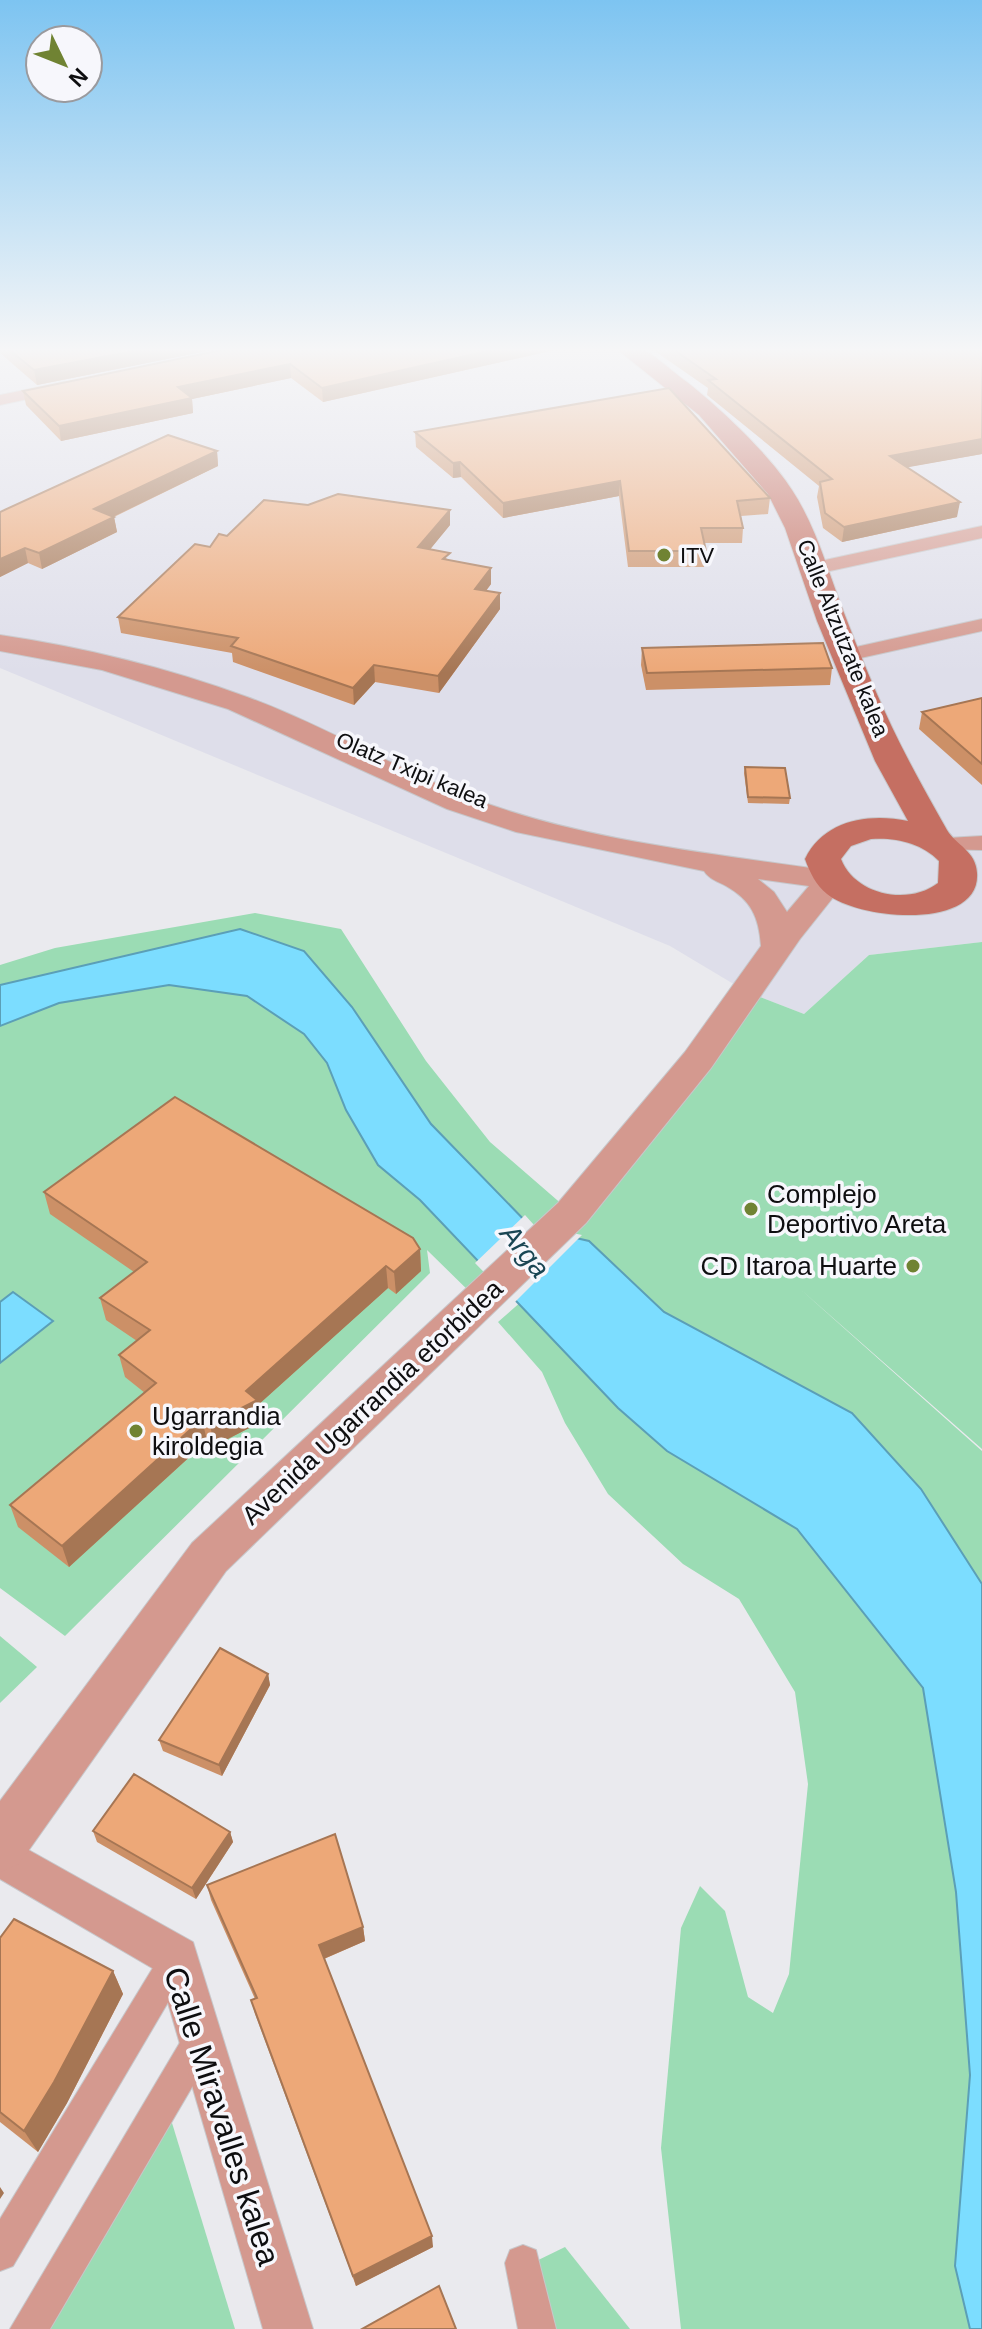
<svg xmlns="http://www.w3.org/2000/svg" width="982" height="2329" viewBox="0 0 982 2329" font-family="Arial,sans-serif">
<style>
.built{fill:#dedeea}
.green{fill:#9bdcb4}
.water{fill:#7cddff;stroke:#5b9fb7;stroke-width:2}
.pier{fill:#eaeaee}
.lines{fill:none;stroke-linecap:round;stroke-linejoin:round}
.pedestrian-casing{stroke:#c7c7ca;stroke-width:2}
.minor-casing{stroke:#c7c7ca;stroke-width:2}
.tertiary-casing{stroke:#c7c7ca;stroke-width:2}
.secondary-casing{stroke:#c7c7ca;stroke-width:2}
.pedestrian{fill:#d4998f;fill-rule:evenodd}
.minor{fill:#d4998f;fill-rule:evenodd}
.tertiary{fill:#d4998f;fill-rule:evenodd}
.secondary{fill:#c56f62;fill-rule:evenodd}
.wall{fill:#cc9067}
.shaded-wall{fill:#a67654}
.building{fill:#eda878;stroke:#a67654;stroke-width:2}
.poi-dot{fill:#708333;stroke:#f7f7fc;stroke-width:3}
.labels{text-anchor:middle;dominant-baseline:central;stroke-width:7;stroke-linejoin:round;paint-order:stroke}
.far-poi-label{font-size:22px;fill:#0e0e10;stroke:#f7f7fc;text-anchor:start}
.far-street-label{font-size:22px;fill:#0e0e10;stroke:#f7f7fc}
.poi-label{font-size:26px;fill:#0e0e10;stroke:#f7f7fc;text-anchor:start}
.street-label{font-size:26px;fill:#0e0e10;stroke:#f7f7fc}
.water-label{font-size:28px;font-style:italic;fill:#1a4654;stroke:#f7f7fc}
.near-street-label{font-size:32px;fill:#0e0e10;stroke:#f7f7fc}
</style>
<rect width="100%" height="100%" fill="#eaeaee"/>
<!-- built -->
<polygon class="built" points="0,347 982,347 982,942 869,955 804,1014 747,992 670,946 0,668"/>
<!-- green -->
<g class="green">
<polygon points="255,913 341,929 426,1061 490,1142 572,1213 747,992 804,1014 869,955 982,942 982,1449 799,1288 982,1451 982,1584 921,1489 852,1413 664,1312 589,1241 532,1229 431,1124 355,1011 304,951 0,986 0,965 55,948"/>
<polygon points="169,985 247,996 304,1034 327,1063 346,1110 378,1165 420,1200 499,1281 478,1300 427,1250 430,1273 65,1636 0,1588 0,1026 59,1003"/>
<polygon points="523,1300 667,1451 797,1529 923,1688 956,1892 970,2076 955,2265 970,2329 681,2329 661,2148 681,1928 700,1886 725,1911 748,1997 773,2013 789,1974 808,1784 795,1692 739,1599 683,1564 608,1494 565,1423 542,1372 498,1322"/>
<polygon points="0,1636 37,1667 0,1703"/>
<polygon points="165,2100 235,2329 30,2329"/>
<polygon points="565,2247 630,2329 556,2329 526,2266"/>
</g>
<!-- water -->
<g class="water">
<polygon points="240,929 304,951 352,1007 431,1124 532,1228 589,1241 664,1312 852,1413 921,1489 982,1584 982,2329 970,2329 955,2266 970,2075 956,1892 923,1688 797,1529 667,1451 618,1408 420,1200 378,1165 346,1110 327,1063 304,1034 247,996 169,985 59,1003 0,1026 0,985"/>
<polygon points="13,1292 53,1321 0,1363 0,1302"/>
</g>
<!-- pier -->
<polygon class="pier" points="525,1215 534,1225 582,1235 514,1303 475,1263"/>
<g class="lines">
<defs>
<g id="pedestrian">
<polygon points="176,1943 187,1948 192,1959 187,1970 13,2266 0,2271 0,2219 165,1948"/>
<polygon points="200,2024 212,2029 217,2041 212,2053 50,2329 10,2329 188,2029"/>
<polygon points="523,2245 536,2250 556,2329 518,2329 505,2263 510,2250"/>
</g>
<g id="minor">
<polygon points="64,382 70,384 70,390 0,405 0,395"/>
<polygon points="982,526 982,538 816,574 806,568 816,562"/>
<polygon points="982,619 982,631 847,661 837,655 847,649"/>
<polygon points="982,836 982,850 930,849 927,844 930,839"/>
<polygon points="0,1834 193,1942 313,2329 263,2329 159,1972 0,1879"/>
</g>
<path id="tertiary" d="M0 635C83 647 168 668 247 697 323 725 393 767 469 797 583 841 710 853 831 871L842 873 847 880 800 939 711 1068 586 1223 226 1571 19 1864 0 1872V1801L192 1543 558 1203 685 1052 761 946C759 917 751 900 726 886 717 881 709 879 704 871L516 832 447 809 228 709 102 670 0 651ZM758 879 809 886 787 912 774 892Z"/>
<path id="secondary" d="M614 347C621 347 631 345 638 347 650 350 675 374 687 382 719 407 770 455 792 490 817 528 829 575 846 618 864 665 885 716 909 761 921 784 934 807 947 830 956 845 976 851 977 873 981 931 859 920 827 894 816 885 810 873 805 859 824 820 868 813 908 821L875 761 817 621 785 528 768 494 699 415ZM871 839C895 837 922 843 939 861L938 883C908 906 855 895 841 859L851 846Z"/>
</defs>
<!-- pedestrian casing -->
<use href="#pedestrian" class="pedestrian-casing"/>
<!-- minor casing -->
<use href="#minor" class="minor-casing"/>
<!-- tertiary casing -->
<use href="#tertiary" class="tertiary-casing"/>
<!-- secondary casing -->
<use href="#secondary" class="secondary-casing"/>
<!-- pedestrian -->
<use href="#pedestrian" class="pedestrian"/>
<!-- minor -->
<use href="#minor" class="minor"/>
<!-- tertiary -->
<use href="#tertiary" class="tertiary"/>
<!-- secondary -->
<use href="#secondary" class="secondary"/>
</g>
<!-- wall -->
<g class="wall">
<polygon points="0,347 227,347 37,385 0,353"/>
<polygon points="236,347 568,347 323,402 291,378 192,399 193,413 61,441 26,405 23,391"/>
<polygon points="649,347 982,347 982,454 907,467 957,517 842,542 823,528 817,497 819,486 707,395 708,388"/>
<polygon points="415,432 770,498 768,514 741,516 743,528 742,543 704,543 706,551 704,567 628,567 619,496 503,518 461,477 453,478 416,447"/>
<polygon points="217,451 218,466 114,517 117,532 42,569 28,563 0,577 0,512"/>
<polygon points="450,525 430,549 491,584 486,591 500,609 439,693 375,682 354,705 233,662 232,653 121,633 118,617 210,547 227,536"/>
<polygon points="642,648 832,668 830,685 646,690 641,665"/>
<polygon points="982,698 982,785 919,729 922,712"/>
<polygon points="745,767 790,798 789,804 748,803 744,773"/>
<polygon points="44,1192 420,1249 421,1271 396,1294 388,1288 258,1405 261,1422 214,1446 207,1441 69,1567 18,1527 10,1505 145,1393 125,1377 119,1355 137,1341 106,1320 100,1298 134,1272 50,1214"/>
<polygon points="268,1674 270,1685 222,1776 163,1751 159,1740"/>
<polygon points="93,1831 230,1832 233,1842 196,1899 97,1842"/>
<polygon points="207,1885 363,1927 365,1941 324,1959 433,2247 356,2286 255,2014 251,2000 255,1999 211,1900"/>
<polygon points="0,1938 113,1971 123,1994 67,2103 38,2152 0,2122"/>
</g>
<!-- shaded-wall -->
<g class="shaded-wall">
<polygon points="155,347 227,347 37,385 34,370"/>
<polygon points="506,347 568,347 323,402 322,388"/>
<polygon points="290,364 291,378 192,399 193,413 61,441 59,426 178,387"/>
<polygon points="982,439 982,454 887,471 890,456"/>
<polygon points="217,451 218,466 96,525 94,509"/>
<polygon points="460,462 461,477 453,478 453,463"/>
<polygon points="620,481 619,496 503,518 503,503"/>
<polygon points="960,502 957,517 842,542 844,527"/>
<polygon points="450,510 450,525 419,563 418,547"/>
<polygon points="114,517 117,532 42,569 39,553"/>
<polygon points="25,548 28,563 0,577 0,559"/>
<polygon points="491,568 491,584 475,605 475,589"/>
<polygon points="500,593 500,609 439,693 438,676"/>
<polygon points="374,665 375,682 354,705 353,688"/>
<polygon points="420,1249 421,1271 396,1294 394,1272"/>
<polygon points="386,1266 388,1288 258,1405 261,1422 214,1446 210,1424"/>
<polygon points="202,1419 207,1441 69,1567 62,1546"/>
<polygon points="268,1674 270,1685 222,1776 219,1765"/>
<polygon points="230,1832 233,1842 196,1899 192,1888"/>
<polygon points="363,1927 365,1941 321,1960 319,1945"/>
<polygon points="113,1971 123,1994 67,2103 38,2152 24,2131"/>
<polygon points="0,2187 4,2193 0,2199"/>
<polygon points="432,2236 433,2247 356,2286 353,2276"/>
</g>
<!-- building -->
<g class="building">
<polygon points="6,347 155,347 34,370"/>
<polygon points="236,347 506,347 322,388 290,364 178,387 192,398 59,426 23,391"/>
<polygon points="670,347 982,347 982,439 890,456 960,502 844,527 825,513 820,482 832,479 708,380 716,379"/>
<polygon points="669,388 770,498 737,501 743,528 701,528 706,551 629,551 620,481 503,503 460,462 453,463 415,432"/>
<polygon points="168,435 217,451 94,509 114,517 39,553 25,548 0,559 0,512"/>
<polygon points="338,494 450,510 418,547 450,553 443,559 491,568 475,589 500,593 438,676 374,665 353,688 231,646 238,638 118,617 195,544 210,547 219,534 227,536 264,500 308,505"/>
<polygon points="823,643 832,668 647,673 642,648"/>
<polygon points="982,698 982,764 922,712"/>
<polygon points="745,767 785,768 790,798 748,797"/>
<polygon points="175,1097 413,1238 420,1249 394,1272 386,1266 246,1391 257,1400 210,1424 202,1419 62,1546 10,1505 156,1383 119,1355 150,1330 100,1298 147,1262 44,1192"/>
<polygon points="220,1648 268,1674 219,1765 159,1740"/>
<polygon points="134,1774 230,1832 192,1888 93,1831"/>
<polygon points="335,1834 363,1927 319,1945 432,2236 353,2276 251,2000 257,1998 207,1885"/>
<polygon points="14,1919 113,1971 54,2082 24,2131 0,2112 0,1938"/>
<polygon points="439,2286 456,2329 362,2329"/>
</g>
<!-- sky -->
<linearGradient id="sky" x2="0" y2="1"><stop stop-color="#7dc4f1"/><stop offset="0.52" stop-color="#f6f6f7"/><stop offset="1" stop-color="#f6f6f7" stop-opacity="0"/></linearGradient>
<rect width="982" height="673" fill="url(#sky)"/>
<!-- markers -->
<g class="poi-dot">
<circle cx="664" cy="555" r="8"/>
<circle cx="751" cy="1209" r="8"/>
<circle cx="913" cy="1266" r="8"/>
<circle cx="136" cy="1431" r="8"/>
</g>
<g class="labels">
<!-- far-poi labels -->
<g class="far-poi-label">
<text x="680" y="555">ITV</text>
</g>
<!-- far-street labels -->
<g class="far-street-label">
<text transform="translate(843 638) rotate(68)">Calle Altzutzate kalea</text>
<text transform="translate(412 770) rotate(23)">Olatz Txipi kalea</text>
</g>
<!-- poi labels -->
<g class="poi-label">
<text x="767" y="1194">Complejo<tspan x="767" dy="30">Deportivo Areta</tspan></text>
<text x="897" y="1266" text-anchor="end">CD Itaroa Huarte</text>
<text x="152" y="1416">Ugarrandia<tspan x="152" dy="30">kiroldegia</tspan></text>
</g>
<!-- street labels -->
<g class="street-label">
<text transform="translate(372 1402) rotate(-43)">Avenida Ugarrandia etorbidea</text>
</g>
<!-- water labels -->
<g class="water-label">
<text transform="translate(525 1251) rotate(51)">Arga</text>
</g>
<!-- near-street labels -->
<g class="near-street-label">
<text transform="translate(222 2116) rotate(72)">Calle Miravalles kalea</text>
</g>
</g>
<!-- north arrow -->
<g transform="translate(64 64) rotate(133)"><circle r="38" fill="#f7f7fc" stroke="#9a9a9e" stroke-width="2"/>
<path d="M0-6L14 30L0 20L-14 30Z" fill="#708333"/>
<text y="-12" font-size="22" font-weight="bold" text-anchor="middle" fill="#0e0e10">N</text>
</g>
</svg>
